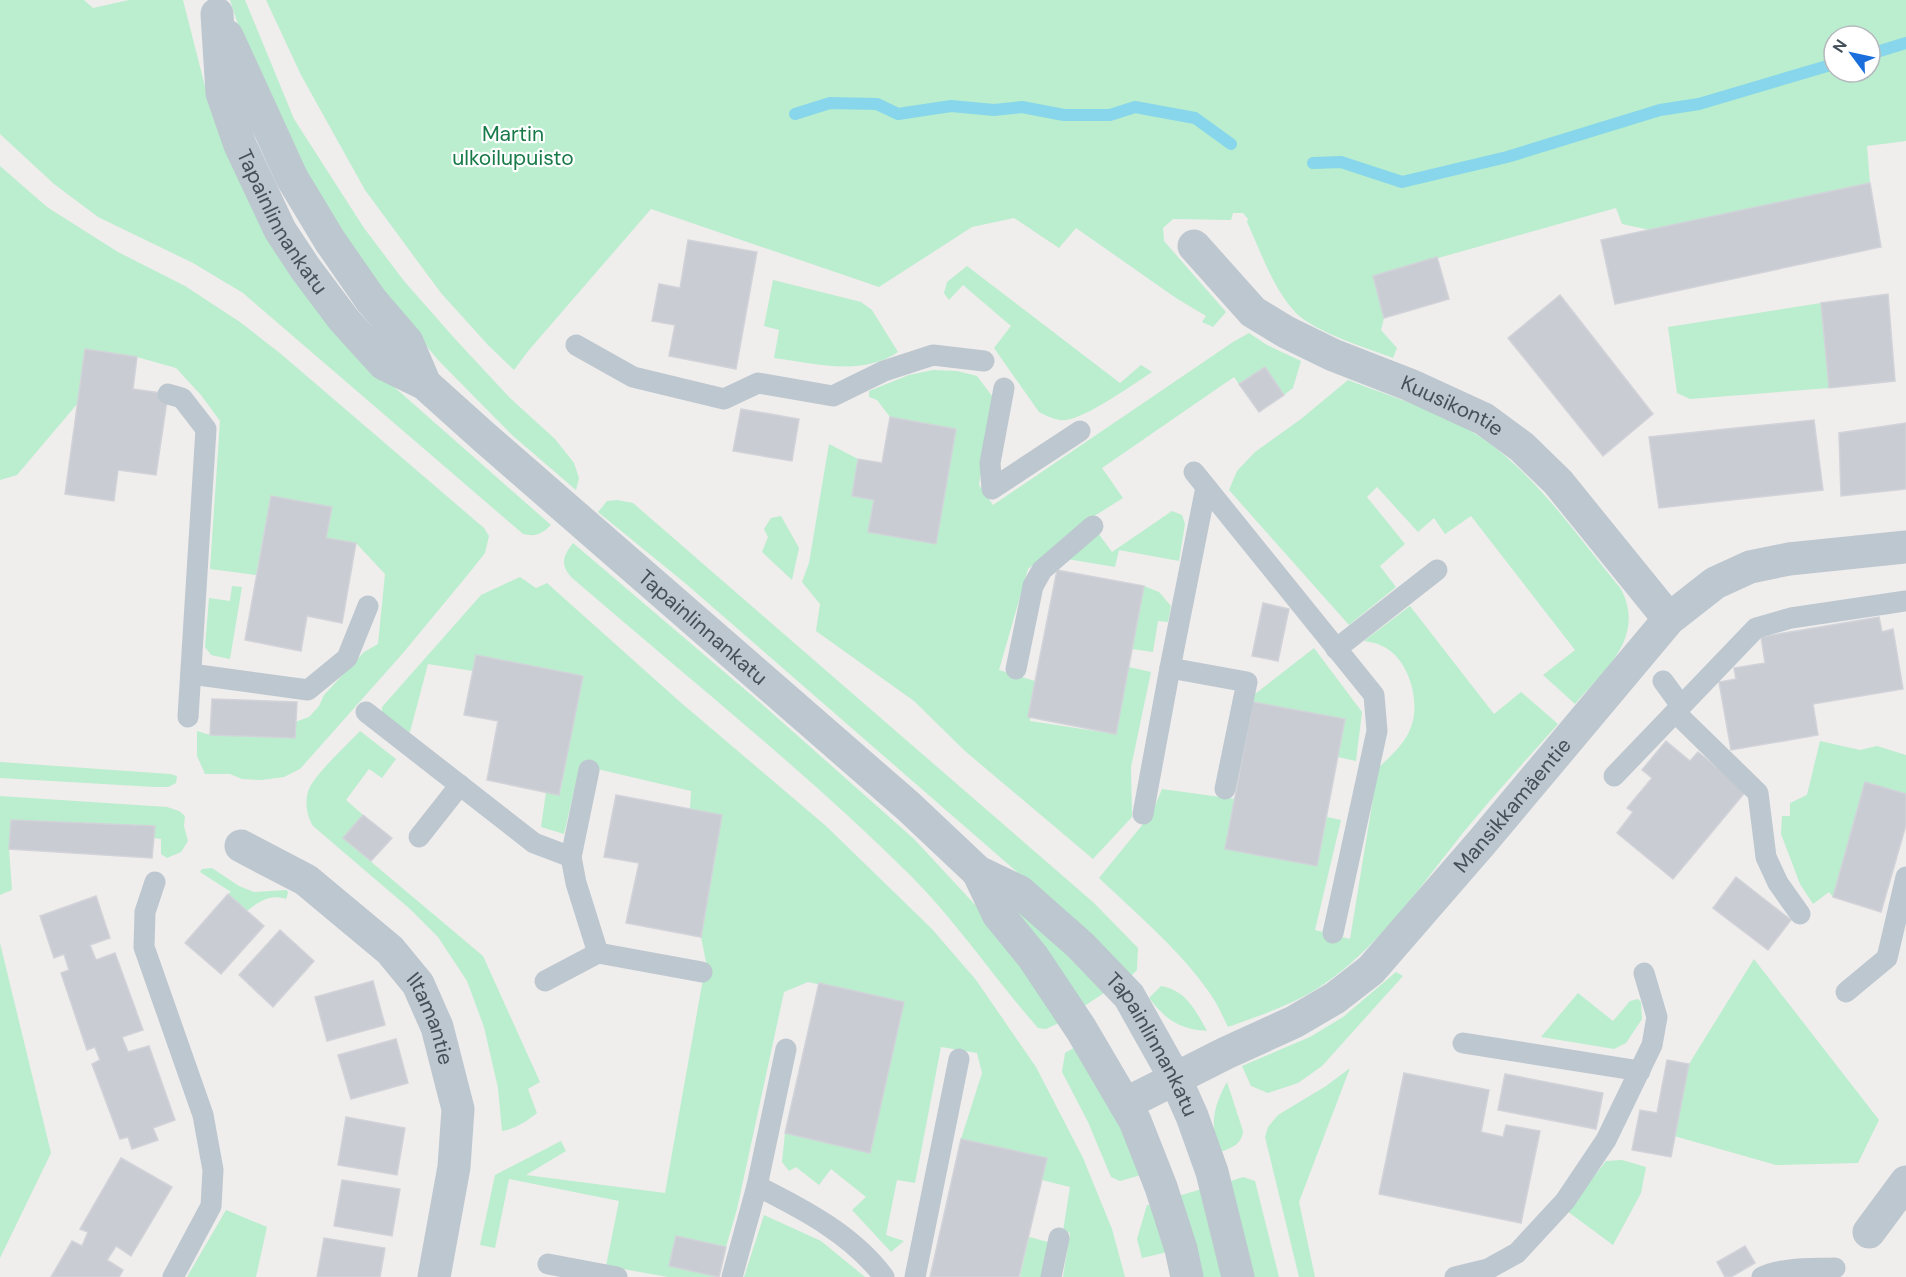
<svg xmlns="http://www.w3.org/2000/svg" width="1906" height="1277" viewBox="0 0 1906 1277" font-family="'DM Sans',sans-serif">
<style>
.green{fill:#baeece;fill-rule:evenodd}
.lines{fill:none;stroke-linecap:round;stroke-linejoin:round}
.stream{stroke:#88d6eb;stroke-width:12}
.building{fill:#c9ccd2;stroke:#d1d3d9;stroke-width:1.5}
.service{stroke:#bdc7cf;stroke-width:21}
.minor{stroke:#bdc7cf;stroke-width:33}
.tertiary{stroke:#bdc7cf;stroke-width:33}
.labels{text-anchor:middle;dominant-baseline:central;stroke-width:4.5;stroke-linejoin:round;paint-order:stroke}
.park-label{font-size:21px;fill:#177a48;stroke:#fff}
.street-label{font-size:21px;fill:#45505a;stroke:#fff}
</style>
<rect width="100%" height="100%" fill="#f0eded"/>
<!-- green -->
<g class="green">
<path d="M0 0H84L93 8 129 0H183L212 114 237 176 359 356 551 525C542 534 535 537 523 534L243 293 193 263 98 217 54 184 0 134Z"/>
<polygon points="230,0 245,0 294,119 364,228 404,281 456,340 510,398 555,439 574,463 579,478 576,490 512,435 439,361 382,293 317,195 242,37"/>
<path d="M266 0H1906V141L1867 146 1870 183 1650 230 1622 224 1616 208 1374 276 1384 318 1381 330 1397 348 1393 358C1367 348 1315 332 1296 313 1273 289 1261 252 1247 222L1248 219 1243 213H1233L1231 220 1173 219 1163 228 1164 241 1226 312 1213 327 1202 322 1206 316 1176 298 1076 228 1059 248 1014 218 972 227 879 287 651 209 529 350 514 370 488 345 441 293 365 190 301 75ZM1834 36H1870V72H1834Z"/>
<polygon points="0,166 47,207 118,252 185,286 240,322 281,354 484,528 489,536 485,553 470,572 403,653 300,769 284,777 261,780 242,779 230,774 205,774 197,756 197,731 210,735 295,738 295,722 309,717 319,706 324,695 364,652 378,644 385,574 356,543 326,538 332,507 271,496 256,575 210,569 220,421 201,395 176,368 137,357 85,349 78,403 17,475 0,480"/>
<path d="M967 266 1120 383 1141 365 1152 372C1134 384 1086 418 1066 420 1056 421 1047 416 1039 412L994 348 1011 326 963 285 949 300 944 293 947 282Z"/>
<path d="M773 280 861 302 872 310 898 352C861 377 814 363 774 358L779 330 764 326Z"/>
<polygon points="1821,303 1829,388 1690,399 1677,393 1668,327"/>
<polygon points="1249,333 1267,345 1301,361 1293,388 1284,395 1265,367 1239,384 1234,377 1102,468 1123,498 1088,520 1028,569 999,670 1035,681 1030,721 1115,734 1129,667 1151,672 1131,767 1132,817 1093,859 965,751 914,701 816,631 820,604 802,582 809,563 829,444 858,459 852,496 874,500 868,532 935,544 956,429 890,417 877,400 869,397 869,391 909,375 933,370 957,371 977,376 992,396 979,485 993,505 1233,342"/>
<path d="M1348 380C1389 396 1446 413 1482 438 1538 477 1578 537 1621 589 1646 638 1605 669 1575 704L1543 675 1575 650 1471 516 1445 534 1434 518 1418 532 1377 487 1367 497 1405 544 1380 566 1396 587 1349 625 1229 490 1237 471 1255 452 1301 419Z"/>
<polygon points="617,500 633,503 1094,903 1138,948 1137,970 1129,978 1040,892 685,583 598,512 607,501"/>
<polygon points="1172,511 1182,515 1185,524 1179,561 1119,550 1115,567 1067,559 1098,533 1112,552"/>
<polygon points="781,516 799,548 792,580 762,552 768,537 764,529 771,518"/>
<path d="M573 543 763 705 914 839 979 909 1063 1021 1046 1029 1038 1028C994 978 957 922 910 875 803 769 684 675 571 577 560 564 563 556 573 543Z"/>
<polygon points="520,577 536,588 547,583 679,701 826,826 932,929 976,980 1036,1067 1083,1158 1112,1229 1125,1277 1063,1277 1070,1233 1063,1231 1070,1187 1042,1180 1046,1158 961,1139 982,1073 977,1053 941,1047 915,1183 897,1180 886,1235 904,1241 891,1252 852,1210 866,1197 831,1169 819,1185 796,1167 789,1171 782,1162 785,1133 870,1152 904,1003 808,982 784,992 737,1209 726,1247 676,1236 669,1266 718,1277 668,1277 606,1266 619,1201 509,1179 495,1248 480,1245 495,1175 561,1141 566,1151 526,1175 665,1193 706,962 701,937 722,815 690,809 691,791 580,765 564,834 541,827 546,792 560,794 582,676 476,655 473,671 428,664 410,732 399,729 382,713 382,707 481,595"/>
<polygon points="232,586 242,587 230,659 211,655 205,647 209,598 230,601"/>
<polygon points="1144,586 1159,592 1171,606 1168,622 1158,621 1153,652 1132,649"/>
<path d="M1410 606 1494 714 1521 692 1558 724C1526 760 1493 796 1462 834 1424 882 1381 943 1331 979 1301 1002 1264 1014 1228 1027 1223 1017 1218 1005 1211 995 1181 951 1138 915 1099 878L1152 813 1162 789 1235 799 1226 849 1317 866 1327 817 1341 820 1315 930 1350 939 1378 768C1391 756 1407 742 1412 724 1420 699 1408 657 1382 646 1377 643 1370 642 1364 641Z"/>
<polygon points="1314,648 1362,712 1356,761 1338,757 1345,719 1253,702 1255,694"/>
<path d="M360 731 396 759 382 778 369 769 346 800 363 815 344 839 483 956 540 1082 528 1089 537 1113C527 1121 515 1129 502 1131L498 1088 484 1027 467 981 438 937 410 909 313 826C307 816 304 801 309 789 317 772 346 746 360 731Z"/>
<polygon points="1820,741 1860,750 1877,746 1906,755 1906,794 1865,782 1833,897 1829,892 1813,904 1800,884 1781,834 1782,816 1790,816 1790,803 1807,795"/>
<polygon points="0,762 170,774 177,776 176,783 168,787 155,787 0,778"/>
<polygon points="0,796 167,807 179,811 185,816 184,826 188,841 181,852 167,858 161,854 161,839 154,838 155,826 11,820 9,849 12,890 0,895"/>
<path d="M212 868 239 886 254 892 287 890 288 893 286 899C271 894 259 901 247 911L228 894 231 892 200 872 202 869Z"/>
<polygon points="1013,900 1104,993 1083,1007 1008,904"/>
<polygon points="0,943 51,1153 0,1258"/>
<polygon points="1754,959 1879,1120 1858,1163 1776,1165 1674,1136 1689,1064"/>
<polygon points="1396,972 1403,976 1322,1066 1298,1083 1268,1093 1251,1086 1242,1066 1310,1037 1343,1017"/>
<path d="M1161 986C1186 990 1196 1011 1207 1031 1179 1029 1166 1020 1149 998Z"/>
<polygon points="1578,993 1613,1021 1630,1001 1638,999 1641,1002 1642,1019 1626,1043 1614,1049 1541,1037"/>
<polygon points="1077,1046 1118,1121 1141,1175 1120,1181 1111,1177 1088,1122 1062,1072 1065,1053"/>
<polygon points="1350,1068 1299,1202 1315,1277 1299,1277 1265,1137 1268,1127 1278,1115 1326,1086"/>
<path d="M1227 1082 1243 1131C1242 1144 1233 1147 1221 1152 1209 1126 1213 1107 1227 1082Z"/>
<polygon points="1622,1160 1646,1167 1641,1193 1613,1245 1567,1211 1606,1161"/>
<polygon points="1243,1177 1255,1181 1279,1277 1250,1277 1228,1182"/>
<polygon points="1202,1189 1225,1277 1200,1277 1178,1196"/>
<polygon points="1147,1205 1153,1205 1168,1252 1142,1258 1137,1239"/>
<polygon points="226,1210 267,1227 256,1277 187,1277"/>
<polygon points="764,1215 821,1241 865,1277 744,1277"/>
<polygon points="1029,1237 1052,1243 1045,1277 1020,1277"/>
</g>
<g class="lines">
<!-- stream -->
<g class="stream">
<polyline points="1870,54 1906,43"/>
<polyline points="795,114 830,103 877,104 898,114 951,106 994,110 1022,107 1064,115 1110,115 1135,107 1195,118 1231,144"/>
<polyline points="1313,163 1341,162 1402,182 1507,157 1660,110 1699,104 1834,64"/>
</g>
</g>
<!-- building -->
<g class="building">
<polygon points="1870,183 1881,247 1615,304 1601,240"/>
<polygon points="688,240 757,252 736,369 669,356 675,325 652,321 659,284 680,288"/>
<polygon points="1437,257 1449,299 1384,318 1373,276"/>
<polygon points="1888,294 1895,381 1829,388 1821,303"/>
<polygon points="1560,295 1653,414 1603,456 1508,338"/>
<polygon points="85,349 137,357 133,389 168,394 156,475 118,470 114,501 65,494"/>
<polygon points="1265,367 1284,395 1259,412 1239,384"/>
<polygon points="741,409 799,419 792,461 733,451"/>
<polygon points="890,417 956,429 936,544 868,532 874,500 852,496 858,459 882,463"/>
<polygon points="1814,420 1823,490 1659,508 1649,437"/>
<polygon points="1906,423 1906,489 1841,496 1839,433"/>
<polygon points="271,496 332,507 326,538 356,543 342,623 307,616 301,651 245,640"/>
<polygon points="1057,570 1144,586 1116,734 1028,717"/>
<polygon points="1263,603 1289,609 1278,661 1252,656"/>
<polygon points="1879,617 1882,632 1893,629 1903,689 1813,704 1818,735 1731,750 1719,682 1736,679 1734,668 1765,663 1761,637"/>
<polygon points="476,655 583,676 559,795 487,780 498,721 464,715"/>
<polygon points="212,699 297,702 295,738 210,735"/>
<polygon points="1253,702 1345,719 1317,866 1225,849"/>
<polygon points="1666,741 1690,761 1698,752 1746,791 1673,879 1617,833 1633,812 1627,808 1652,778 1642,770"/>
<polygon points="1865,782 1906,794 1906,825 1881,912 1833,897"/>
<polygon points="616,795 722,815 701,937 626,923 639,863 604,857"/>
<polygon points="363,815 392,838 371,861 343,838"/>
<polygon points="11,820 155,826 152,858 9,849"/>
<polygon points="1736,877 1791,920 1768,950 1713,908"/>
<polygon points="228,894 264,926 221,974 185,943"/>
<polygon points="96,896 110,938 90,945 96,960 115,953 143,1030 122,1037 128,1052 149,1046 175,1120 153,1128 158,1140 132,1149 128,1137 120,1139 92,1064 100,1060 95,1047 87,1050 61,973 69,970 64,954 54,958 40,916"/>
<polygon points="280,930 314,961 273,1007 239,975"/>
<polygon points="373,981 385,1025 327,1041 315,997"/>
<polygon points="819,983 904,1002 870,1153 785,1133"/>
<polygon points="396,1039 408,1083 351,1099 338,1055"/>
<polygon points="1667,1060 1689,1064 1671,1157 1632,1150 1640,1110 1657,1113"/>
<polygon points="1404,1073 1489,1090 1481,1132 1503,1137 1506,1125 1540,1131 1521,1223 1379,1194"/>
<polygon points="1505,1074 1603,1093 1596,1129 1498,1110"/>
<polygon points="346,1117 405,1128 397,1175 338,1165"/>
<polygon points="961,1139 1047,1158 1019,1277 930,1277"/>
<polygon points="121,1158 172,1187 131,1256 116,1246 107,1260 123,1270 119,1277 51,1277 72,1241 82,1246 88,1232 80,1229"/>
<polygon points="342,1180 400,1189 392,1236 334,1226"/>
<polygon points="676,1236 726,1247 719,1277 669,1266"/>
<polygon points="324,1238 385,1248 380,1277 317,1277"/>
<polygon points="1745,1246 1755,1263 1731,1277 1725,1277 1717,1262"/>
</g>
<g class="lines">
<!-- service -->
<g class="service">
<polyline points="576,345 633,377 724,399 758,383 833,396 884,371 933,355 984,361"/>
<polyline points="1004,388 990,463 992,489 1080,431"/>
<polyline points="168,394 182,398 206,429 188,717"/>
<polyline points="1194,472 1374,695 1377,731 1333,933"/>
<polyline points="1336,649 1437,570"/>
<polyline points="1170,668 1247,682 1225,789"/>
<polyline points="1016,669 1033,586 1042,570 1093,526"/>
<polyline points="191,674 308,690 347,658 368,606"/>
<polyline points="1663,681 1677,700 1680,717 1758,793 1766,857 1778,883 1800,914"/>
<polyline points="366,712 534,843 571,857"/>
<polyline points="589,770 571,857 576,883 598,953 702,972"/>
<polyline points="1614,776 1756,628 1791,618 1906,601"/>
<polyline points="1143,814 1170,668 1206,487"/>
<polyline points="419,837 460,785"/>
<polyline points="155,882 145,912 144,947 203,1115 213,1170 211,1206 173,1277"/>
<polyline points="545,981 598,953"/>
<polyline points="1846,992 1887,958 1906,877"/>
<polyline points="1463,1043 1640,1071"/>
<polyline points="757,1186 786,1049"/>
<polyline points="548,1264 617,1277"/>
<path d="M732 1277 757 1186C803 1209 853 1235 884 1277"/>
<polyline points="915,1277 959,1059"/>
<polyline points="1051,1277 1059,1238"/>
<polyline points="1455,1277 1488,1269 1517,1253 1565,1201 1606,1140 1652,1045 1657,1017 1644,973"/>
<path d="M1762 1277C1783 1267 1812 1269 1835 1268"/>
</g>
<!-- minor -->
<g class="minor">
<path id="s1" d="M1194 246 1253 312 1286 332 1333 355 1410 385 1484 419 1522 447 1558 482 1669 619"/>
<path id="s2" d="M241 846 306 880 390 950 418 984 437 1027 458 1109 454 1167 434 1277"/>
<path id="s3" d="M1125 1104 1226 1053 1294 1022 1335 998 1371 970 1482 842 1669 619 1715 583 1750 567 1789 559 1906 547"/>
<polyline points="1869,1232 1906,1182"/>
</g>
<!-- tertiary -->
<g class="tertiary">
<path id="s4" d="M217 14 222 93 240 145 280 230 305 268 344 320 384 364 425 384 484 437 908 806 978 872 1020 892 1080 945 1129 996 1175 1078 1192 1116 1212 1172 1238 1277"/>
<polyline points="227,36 292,178 330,241 371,300 407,342 425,384"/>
<polyline points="978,872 998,914 1033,957 1081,1029 1135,1121 1161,1187 1181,1249 1187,1277"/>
</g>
</g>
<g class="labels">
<!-- park labels -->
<g class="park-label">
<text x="513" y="134">Martin<tspan x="513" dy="24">ulkoilupuisto</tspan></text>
</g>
<!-- street labels -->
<g class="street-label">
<text stroke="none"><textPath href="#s4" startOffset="222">Tapainlinnankatu</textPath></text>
<text stroke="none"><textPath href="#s1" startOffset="309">Kuusikontie</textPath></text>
<text stroke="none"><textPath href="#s4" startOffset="813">Tapainlinnankatu</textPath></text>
<text stroke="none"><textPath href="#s3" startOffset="498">Mansikkamäentie</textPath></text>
<text stroke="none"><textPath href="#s2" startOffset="264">Iltamantie</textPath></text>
<text stroke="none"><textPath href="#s4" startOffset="1432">Tapainlinnankatu</textPath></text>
</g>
</g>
<!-- north arrow -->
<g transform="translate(1852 54) rotate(303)"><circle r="28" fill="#ffffff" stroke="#b5b9bd" stroke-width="1.5"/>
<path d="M0-4.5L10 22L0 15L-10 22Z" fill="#1a6fdc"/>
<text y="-9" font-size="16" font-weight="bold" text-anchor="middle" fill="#45505a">N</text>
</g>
</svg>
